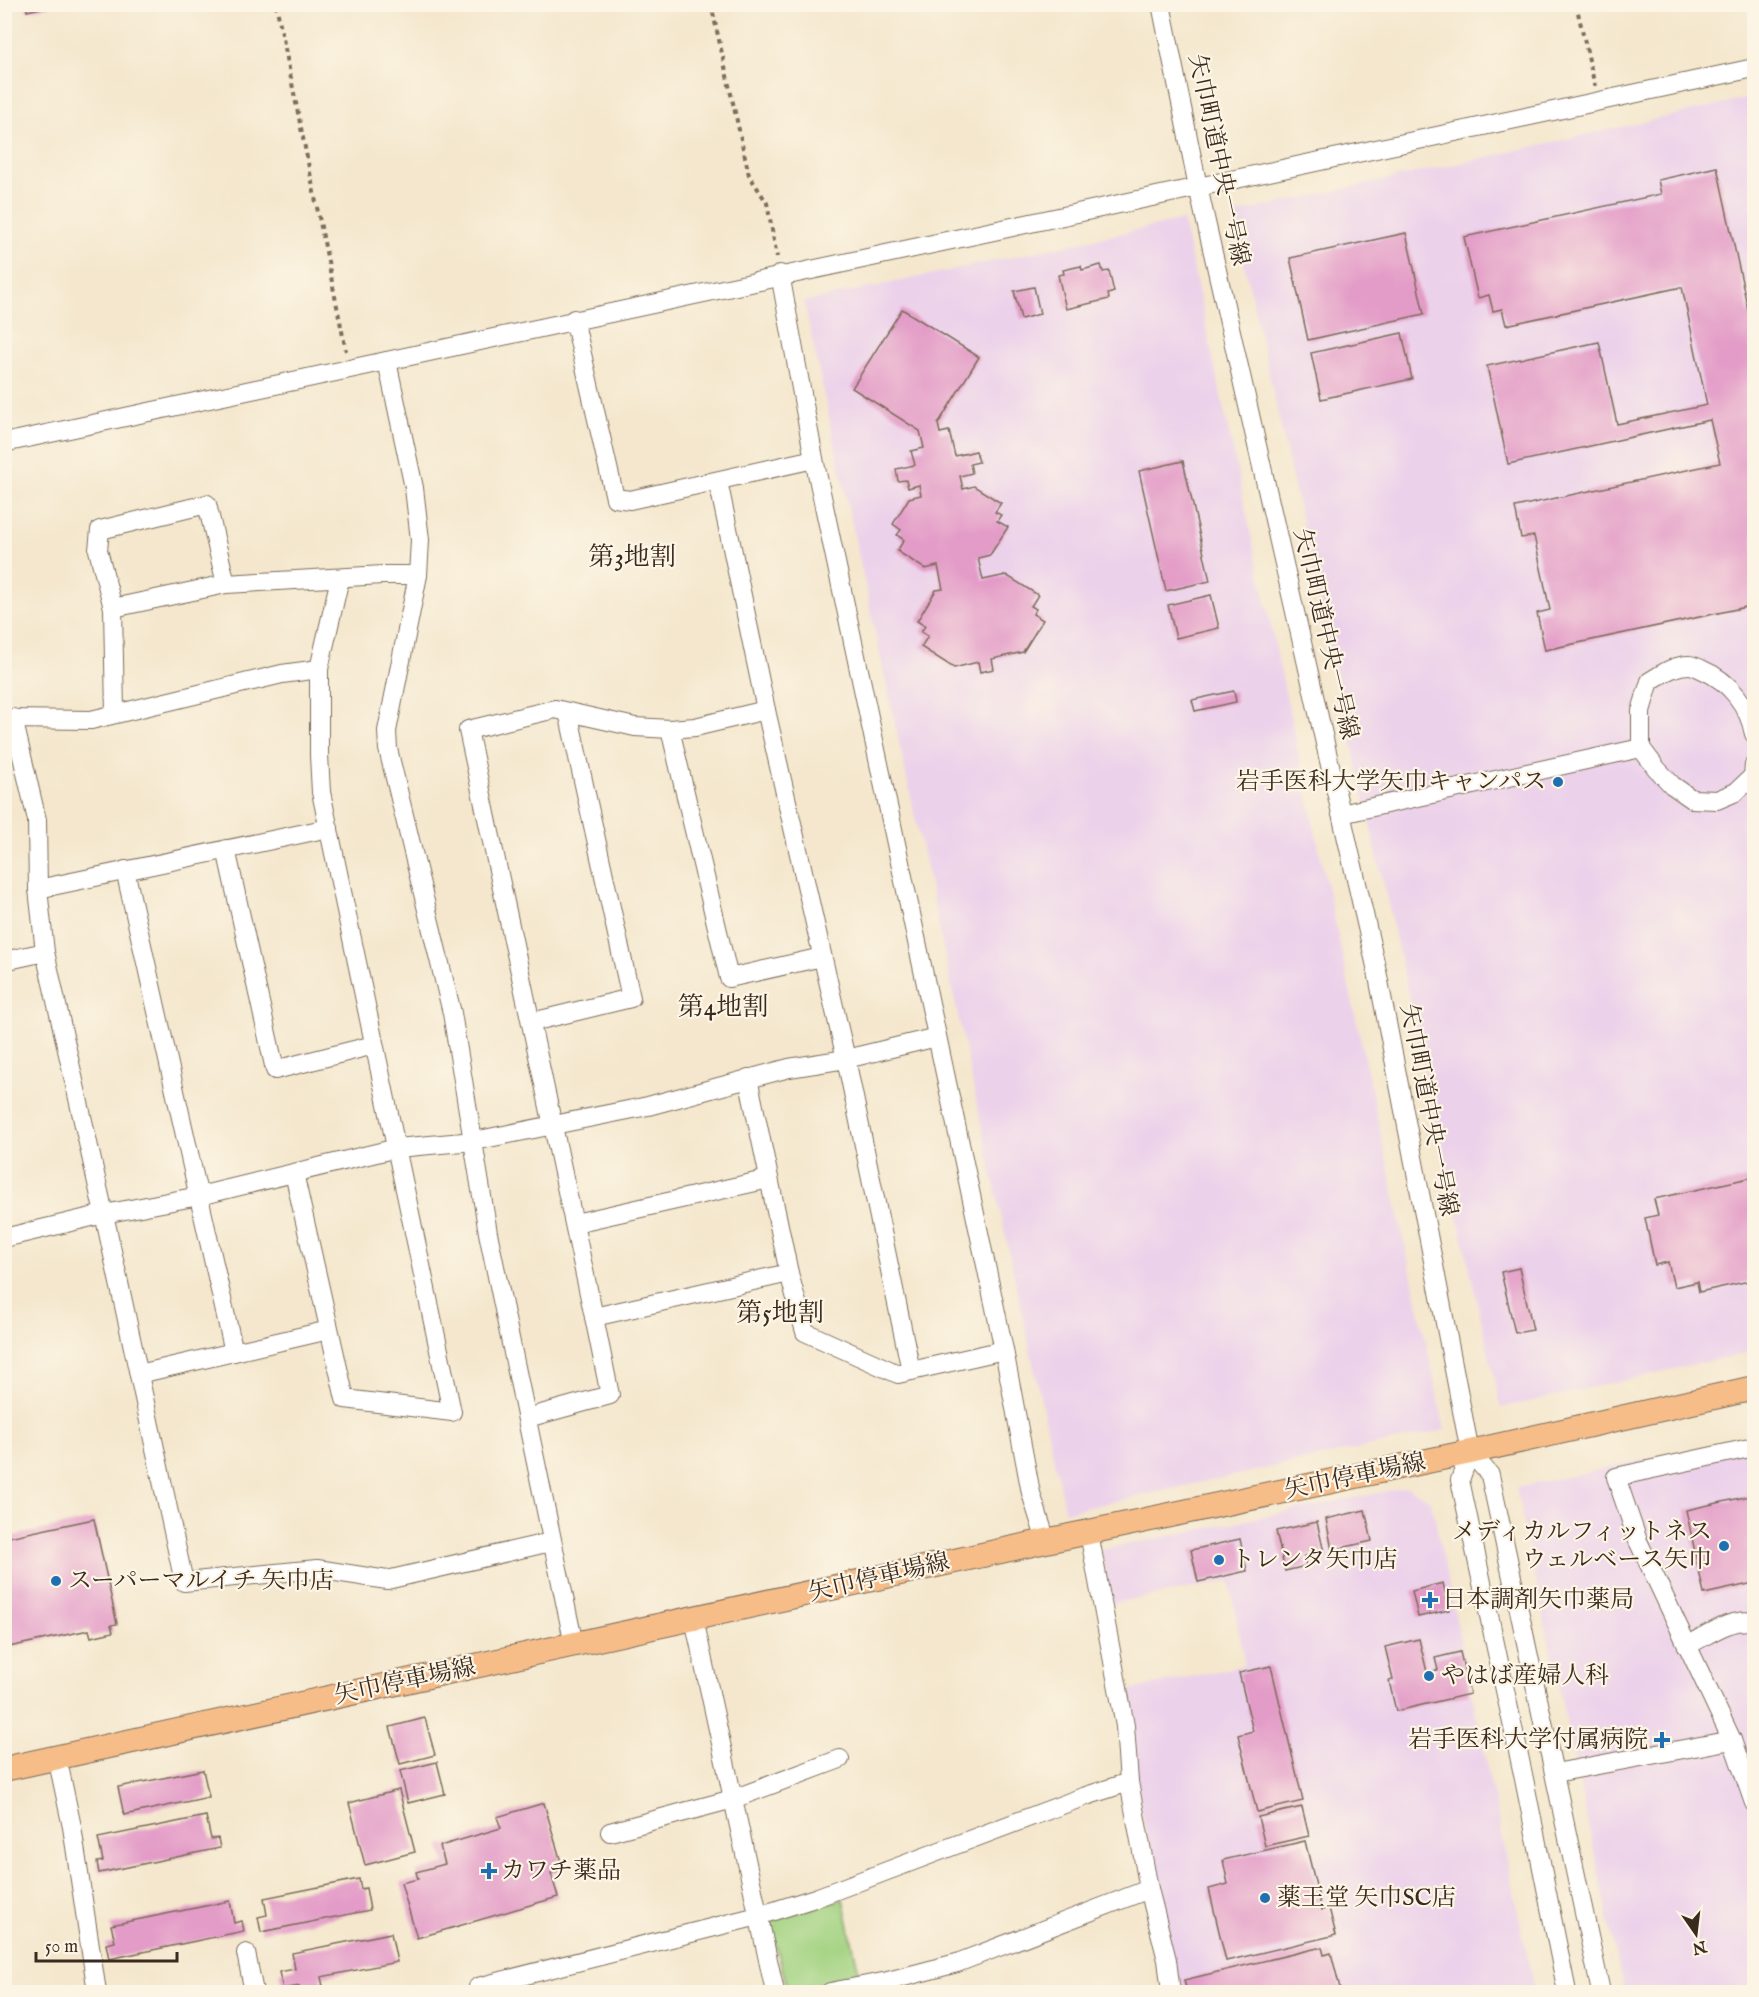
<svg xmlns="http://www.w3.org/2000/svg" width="1759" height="1997" viewBox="0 0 1759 1997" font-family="'IM FELL English','Noto Serif JP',serif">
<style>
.built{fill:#ecd1ea}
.green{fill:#a1d280;stroke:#6e7e4f;stroke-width:1.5}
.building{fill:#e39bc7}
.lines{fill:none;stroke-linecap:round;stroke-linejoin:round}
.minor-casing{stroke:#7c6c5b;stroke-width:20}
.major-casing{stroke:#7c6c5b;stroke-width:26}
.path{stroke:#7c6c5b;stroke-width:4;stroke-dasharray:4.5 4.5;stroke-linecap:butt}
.minor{stroke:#fff;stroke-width:18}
.major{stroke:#f7bd88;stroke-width:24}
.poi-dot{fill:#1f6fb2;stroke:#fcf5e5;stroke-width:2}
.labels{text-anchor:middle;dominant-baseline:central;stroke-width:4.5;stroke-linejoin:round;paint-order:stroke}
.street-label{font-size:24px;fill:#3b2a1e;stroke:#fcf5e5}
.poi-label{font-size:24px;fill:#3b2a1e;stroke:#fcf5e5;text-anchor:start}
.neighbourhood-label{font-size:26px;fill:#3b2a1e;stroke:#fcf5e5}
</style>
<rect width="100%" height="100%" fill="#fcf5e5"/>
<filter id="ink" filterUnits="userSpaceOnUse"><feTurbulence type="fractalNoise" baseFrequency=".0167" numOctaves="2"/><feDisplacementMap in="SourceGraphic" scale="12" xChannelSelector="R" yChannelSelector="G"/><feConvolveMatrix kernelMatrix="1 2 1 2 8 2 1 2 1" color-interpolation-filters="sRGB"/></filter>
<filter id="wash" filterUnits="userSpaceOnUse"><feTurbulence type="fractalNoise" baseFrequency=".008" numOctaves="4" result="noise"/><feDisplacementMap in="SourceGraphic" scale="24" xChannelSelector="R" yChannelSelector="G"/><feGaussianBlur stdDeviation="1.35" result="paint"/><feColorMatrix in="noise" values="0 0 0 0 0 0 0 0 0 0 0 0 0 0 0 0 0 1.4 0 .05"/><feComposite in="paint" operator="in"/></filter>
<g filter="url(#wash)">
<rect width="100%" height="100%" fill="#f4e7cd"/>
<!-- built -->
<g class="built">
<polygon points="1754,97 1754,1351 1501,1408 1233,214"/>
<polygon points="1183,220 1445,1430 1065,1512 804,302"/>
<polygon points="1754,1436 1754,1992 1624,1992 1516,1488"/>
<polygon points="1408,1487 1431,1501 1535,1992 1173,1992 1121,1692 1245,1665 1230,1581 1109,1604 1101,1550"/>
</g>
<!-- green -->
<polygon class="green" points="843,1899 860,1978 798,1992 788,1992 770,1920"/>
<g id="blocks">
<!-- building -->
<g class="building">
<polygon points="26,4 54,4 54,5 27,11"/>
<polygon points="1717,167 1749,314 1754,312 1754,618 1751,606 1545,650 1537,613 1550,610 1534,536 1521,538 1515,507 1720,463 1710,420 1508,464 1487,366 1599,342 1617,424 1707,405 1682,287 1506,325 1502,309 1493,311 1489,295 1478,298 1464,237 1661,194 1658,180"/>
<polygon points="1406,233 1424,314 1308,340 1290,258"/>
<polygon points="1101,265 1103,272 1109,271 1114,292 1108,294 1109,299 1066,309 1058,275 1064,274 1063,270 1081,266 1082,270"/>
<polygon points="1034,287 1040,314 1021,319 1014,291"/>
<polygon points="902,309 979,357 938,424 940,433 949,431 955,456 976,451 979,462 970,464 972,473 960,476 963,489 974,486 1001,503 995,512 1001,515 997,521 1008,527 990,555 978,558 983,580 1006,575 1038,595 1031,606 1036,609 1033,614 1043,620 1023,652 992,659 994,669 980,672 978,662 954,668 921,647 928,636 921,632 925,626 917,621 936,590 943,589 938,566 925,569 897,551 904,540 897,535 901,530 893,524 909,498 921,495 919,485 908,488 906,480 898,481 896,469 915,465 911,451 924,448 920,431 852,388"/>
<polygon points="1402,333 1412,379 1321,399 1311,353"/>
<polygon points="1183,461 1210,581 1166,591 1139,471"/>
<polygon points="1211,595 1219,628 1176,638 1168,605"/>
<polygon points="1234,691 1236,702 1195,711 1192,700"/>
<polygon points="1754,1177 1754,1280 1699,1292 1697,1282 1674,1287 1668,1262 1655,1265 1645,1218 1658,1215 1654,1199"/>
<polygon points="1519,1268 1533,1330 1515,1333 1501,1272"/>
<polygon points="1754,1495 1754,1583 1704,1594 1686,1510"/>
<polygon points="1365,1510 1372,1541 1332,1550 1326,1519"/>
<polygon points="94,1519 117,1624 111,1625 113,1632 91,1637 89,1630 4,1648 4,1538"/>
<polygon points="1317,1522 1324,1552 1304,1556 1306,1566 1285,1571 1276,1531"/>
<polygon points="1240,1539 1247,1571 1198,1582 1191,1550"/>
<polygon points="1443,1583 1449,1610 1418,1617 1412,1591"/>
<polygon points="1419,1639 1427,1672 1438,1670 1435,1658 1460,1652 1470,1694 1396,1711 1389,1681 1393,1680 1385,1647"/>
<polygon points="1271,1666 1303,1801 1257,1812 1238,1735 1253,1731 1239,1673"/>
<polygon points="425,1718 435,1755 400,1764 390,1727"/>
<polygon points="437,1762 445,1794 408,1803 400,1771"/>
<polygon points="203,1770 209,1797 124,1815 118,1787"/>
<polygon points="399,1790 415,1852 365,1865 349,1803"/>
<polygon points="544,1803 563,1869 551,1873 558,1897 417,1938 401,1883 418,1879 416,1872 445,1864 440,1846 501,1828 497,1817"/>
<polygon points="1302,1807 1309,1836 1265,1846 1258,1817"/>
<polygon points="206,1816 211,1839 218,1838 220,1848 99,1873 97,1862 103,1861 98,1838"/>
<polygon points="1305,1841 1322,1910 1329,1908 1336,1935 1226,1961 1209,1889 1228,1884 1223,1860"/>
<polygon points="359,1879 361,1889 366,1888 370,1910 261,1932 258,1917 267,1915 264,1898"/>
<polygon points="230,1901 234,1923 242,1921 244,1931 109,1959 106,1944 115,1942 111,1925"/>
<polygon points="391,1933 397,1962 321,1977 323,1986 300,1991 299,1986 283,1989 279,1972 295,1969 292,1953"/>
<polygon points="1322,1947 1324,1955 1331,1953 1341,1992 1187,1992 1184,1980"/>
</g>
</g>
</g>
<g filter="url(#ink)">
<use href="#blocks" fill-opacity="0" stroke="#7c6c5b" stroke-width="1.5"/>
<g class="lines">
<defs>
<g id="minor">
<polyline points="1161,4 1198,187 1377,971 1470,1452 1490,1475 1601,1992"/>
<polyline points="780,274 814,459 1004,1350 1031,1493 1046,1541"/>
<polyline points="574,319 615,498 630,500 814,459"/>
<polyline points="387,361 414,488 420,540 418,575 387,731 388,749 452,1013 488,1233 574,1645"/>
<path d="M4 443C587 315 1171 193 1754 68"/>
<polyline points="718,481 766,710 846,1059 911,1371"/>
<polyline points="113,608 226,584 383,575 418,575"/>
<polyline points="766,710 695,727 670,729 635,727 555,709 468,730 594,1317 789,1273"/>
<polyline points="115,713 113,608 98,550 100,530 207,504 226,584"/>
<polyline points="13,718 37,820 38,889 329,828"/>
<polyline points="4,719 91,720 282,674 319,669"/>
<polyline points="670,729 729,978 822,957"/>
<path d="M1754 734C1749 706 1729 681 1703 670 1699 668 1693 665 1689 665 1674 665 1662 674 1650 681L1641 711V748L1656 768 1672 785 1692 799 1717 800 1736 792 1753 776 1754 765"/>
<polyline points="1341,814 1641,748"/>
<polyline points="226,849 275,1070 374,1045"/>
<polyline points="125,870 234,1352"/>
<polyline points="38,889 45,952"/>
<polyline points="4,961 45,952 104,1214 184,1582 317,1569 387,1580 551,1542"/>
<polyline points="532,1022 631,998 568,712"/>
<polyline points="748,1078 789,1273 805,1332 898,1374 1004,1350"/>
<polyline points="294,1173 345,1399 452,1412 321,792 319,755 319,669 340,578"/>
<polyline points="575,1223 769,1179"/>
<polyline points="4,1238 104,1214 199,1196 397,1148 474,1141 648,1106 789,1068 846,1059 937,1037"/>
<polyline points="139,1374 329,1330"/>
<polyline points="527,1418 610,1395 594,1317"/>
<polyline points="1754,1447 1616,1477 1638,1541 1732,1740 1754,1803"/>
<polyline points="1470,1452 1460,1480 1524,1779 1567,1992"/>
<polyline points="1089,1533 1125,1726 1129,1782 1149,1889 1167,1960 1171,1992"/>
<polyline points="694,1619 775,1992"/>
<path d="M1687 1646C1708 1635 1731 1617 1754 1622"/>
<polyline points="57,1757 72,1827 97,1992"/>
<polyline points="1555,1773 1732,1740"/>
<polyline points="610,1832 733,1799 840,1759"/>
<polyline points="246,1953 254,1992"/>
<polyline points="481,1992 478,1987 758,1916 818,1897 1083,1797 1129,1782"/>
<polyline points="830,1992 888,1981 957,1963 1149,1889"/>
</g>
<polyline id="major" points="4,1769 1046,1541 1470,1452 1754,1388"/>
</defs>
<!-- minor casing -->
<use href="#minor" class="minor-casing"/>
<!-- major casing -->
<use href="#major" class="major-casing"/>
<!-- path -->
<g class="path">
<polyline points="276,4 346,351"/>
<polyline points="711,4 749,175 767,203 777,257"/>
<polyline points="1576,4 1595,86"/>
</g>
<!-- minor -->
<use href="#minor" class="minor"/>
<!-- major -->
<use href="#major" class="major"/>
</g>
</g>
<!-- markers -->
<g class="poi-dot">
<circle cx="1558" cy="782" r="6"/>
<circle cx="1724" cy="1546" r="6"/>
<circle cx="1219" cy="1560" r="6"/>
<circle cx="56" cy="1581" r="6"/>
<path d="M1427 1591h6v6h6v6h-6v6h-6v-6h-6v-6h6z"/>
<circle cx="1429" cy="1676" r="6"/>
<path d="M1659 1731h6v6h6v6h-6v6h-6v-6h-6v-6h6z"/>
<path d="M486 1862h6v6h6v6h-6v6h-6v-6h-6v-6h6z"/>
<circle cx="1265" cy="1898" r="6"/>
</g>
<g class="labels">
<!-- street labels -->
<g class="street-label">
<text transform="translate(1218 160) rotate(78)">矢巾町道中央一号線</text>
<text transform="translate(1325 634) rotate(77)">矢巾町道中央一号線</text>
<text transform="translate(1428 1110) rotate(79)">矢巾町道中央一号線</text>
<text transform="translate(1355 1477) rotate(-12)">矢巾停車場線</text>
<text transform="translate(879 1578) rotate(-13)">矢巾停車場線</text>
<text transform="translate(405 1682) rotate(-12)">矢巾停車場線</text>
</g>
<!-- poi labels -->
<g class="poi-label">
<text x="1546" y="782" text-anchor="end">岩手医科大学矢巾キャンパス</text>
<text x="1712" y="1532" text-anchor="end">メディカルフィットネス<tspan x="1712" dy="28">ウェルベース矢巾</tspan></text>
<text x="1231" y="1560">トレンタ矢巾店</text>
<text x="68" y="1581">スーパーマルイチ 矢巾店</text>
<text x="1442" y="1600">日本調剤矢巾薬局</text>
<text x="1441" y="1676">やはば産婦人科</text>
<text x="1648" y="1740" text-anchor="end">岩手医科大学付属病院</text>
<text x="501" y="1871">カワチ薬品</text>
<text x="1277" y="1898">薬王堂 矢巾SC店</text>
</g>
<!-- neighbourhood labels -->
<g class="neighbourhood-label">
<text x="632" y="557">第3地割</text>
<text x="723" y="1007">第4地割</text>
<text x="780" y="1313">第5地割</text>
</g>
</g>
<!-- margin -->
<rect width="1759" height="1997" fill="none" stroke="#fcf5e5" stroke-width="24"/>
<!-- north arrow -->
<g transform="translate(1696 1934) rotate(166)" stroke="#fcf5e5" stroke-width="4.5" paint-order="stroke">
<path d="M0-4.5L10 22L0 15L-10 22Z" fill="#3b2a1e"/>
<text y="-9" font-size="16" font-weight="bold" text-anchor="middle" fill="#3b2a1e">N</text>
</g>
<!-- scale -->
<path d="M36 1952v9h141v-9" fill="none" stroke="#3b2a1e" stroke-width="3"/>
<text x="45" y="1952" font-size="18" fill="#3b2a1e" stroke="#fcf5e5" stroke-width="4.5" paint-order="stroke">50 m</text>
</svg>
